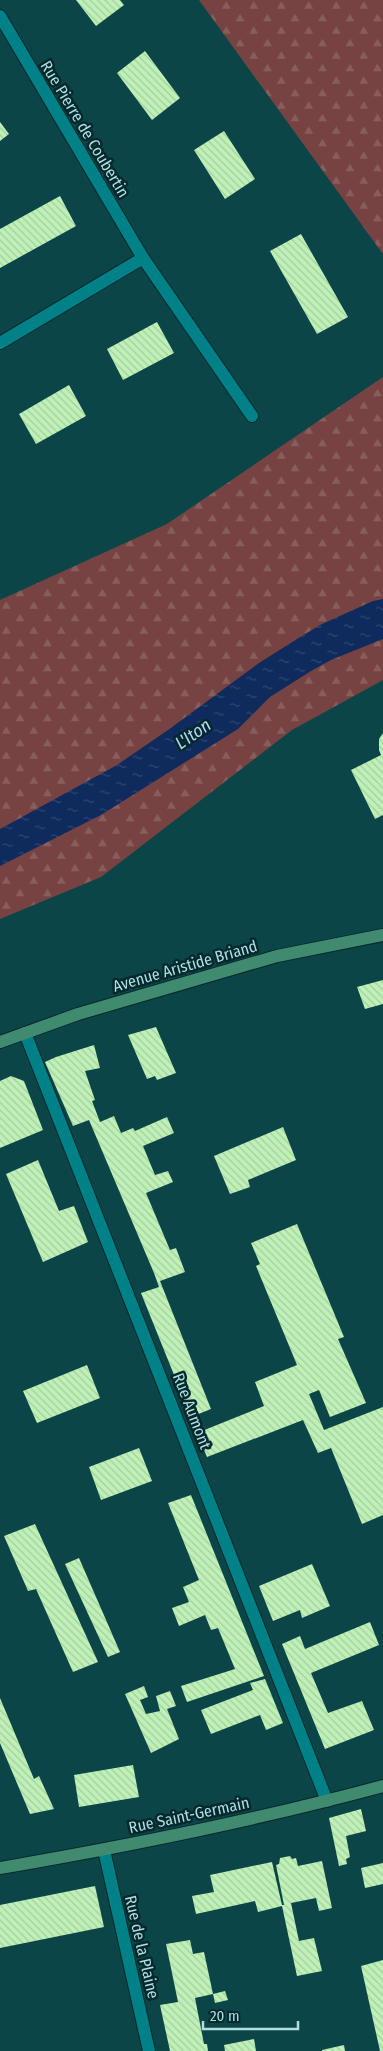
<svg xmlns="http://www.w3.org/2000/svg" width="383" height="2051" viewBox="0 0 383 2051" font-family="'Fira Sans Condensed',sans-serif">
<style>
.forest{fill:url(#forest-firs)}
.water{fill:url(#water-ripples)}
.building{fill:url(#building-back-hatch)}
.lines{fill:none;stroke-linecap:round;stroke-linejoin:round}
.street-casing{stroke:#08292b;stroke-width:14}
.secondary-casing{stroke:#08292b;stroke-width:14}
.street{stroke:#008087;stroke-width:12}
.secondary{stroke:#408a6f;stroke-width:12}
.labels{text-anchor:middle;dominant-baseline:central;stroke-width:5;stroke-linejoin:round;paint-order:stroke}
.street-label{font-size:16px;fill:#b2dee1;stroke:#002a2d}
.water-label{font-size:18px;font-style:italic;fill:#bed2f2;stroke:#002a2d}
</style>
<defs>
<pattern id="forest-firs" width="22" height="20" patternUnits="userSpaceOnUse" patternTransform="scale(1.25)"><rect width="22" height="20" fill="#774342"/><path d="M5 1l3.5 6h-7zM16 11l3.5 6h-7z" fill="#885e5d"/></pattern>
<pattern id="water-ripples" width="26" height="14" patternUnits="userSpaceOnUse" patternTransform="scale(1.25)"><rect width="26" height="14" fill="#0f2a5c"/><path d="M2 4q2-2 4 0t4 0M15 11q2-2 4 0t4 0" fill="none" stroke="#304873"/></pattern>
<pattern id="building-back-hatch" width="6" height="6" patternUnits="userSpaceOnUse" patternTransform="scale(1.25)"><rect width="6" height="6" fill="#bff1b7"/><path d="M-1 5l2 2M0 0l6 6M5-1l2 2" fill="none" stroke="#a3cea0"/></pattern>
</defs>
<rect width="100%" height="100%" fill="#0c4548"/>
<!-- forest -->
<g class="forest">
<polygon points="199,0 383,0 383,254"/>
<polygon points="383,377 383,680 292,730 101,877 0,919 0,600 167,524"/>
</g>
<!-- water -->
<polygon class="water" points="383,599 383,639 331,660 311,671 270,697 238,729 101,815 0,866 0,829 117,765 168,730 259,663 300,637 322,624 373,601"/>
<!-- building -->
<g class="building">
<polygon points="76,0 120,0 124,5 96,26"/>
<polygon points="145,51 180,98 152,120 117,73"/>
<polygon points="0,122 9,134 0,141"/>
<polygon points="224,131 255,179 225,199 194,150"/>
<polygon points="60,196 76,226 0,268 0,229"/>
<polygon points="301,234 348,317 317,334 270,251"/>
<polygon points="157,322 174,353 123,380 107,349"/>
<polygon points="69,385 86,416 36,444 19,414"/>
<polygon points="383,733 383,815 375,819 351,770 381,755 379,750 379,739"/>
<polygon points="383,980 383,1004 365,1009 357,987"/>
<polygon points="156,1027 176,1073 157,1080 155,1076 147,1079 128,1035"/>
<polygon points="94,1045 100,1068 85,1071 95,1100 92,1101 100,1122 114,1116 121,1133 133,1128 135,1131 167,1117 174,1133 143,1146 155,1175 168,1171 173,1182 146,1193 170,1250 176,1248 185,1272 160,1281 211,1409 191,1417 141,1293 159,1287 154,1273 89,1120 73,1126 45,1062 56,1057"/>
<polygon points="11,1076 24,1081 43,1130 0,1148 0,1081"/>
<polygon points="283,1127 296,1160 248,1180 250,1187 230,1194 214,1156"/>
<polygon points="38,1160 59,1211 74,1206 88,1242 43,1262 6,1174"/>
<polygon points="297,1224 344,1337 338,1339 366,1403 330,1417 319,1390 309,1394 324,1430 383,1407 383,1515 362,1524 331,1448 318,1453 303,1420 207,1457 197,1433 264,1406 255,1382 297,1365 256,1266 260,1264 251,1243"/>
<polygon points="87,1365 100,1398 37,1423 23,1391"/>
<polygon points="139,1448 152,1481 101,1500 89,1467"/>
<polygon points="191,1495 264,1676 187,1702 181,1686 235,1669 218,1628 211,1630 205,1615 179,1626 172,1608 189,1602 183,1587 199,1580 168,1503"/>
<polygon points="35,1524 98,1662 73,1672 36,1589 28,1591 4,1536"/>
<polygon points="79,1558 120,1652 108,1657 65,1564"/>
<polygon points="312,1564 330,1606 302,1618 300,1610 273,1621 259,1586"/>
<polygon points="370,1622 379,1645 311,1673 328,1713 362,1701 374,1730 325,1749 282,1644 300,1636 305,1649"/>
<polygon points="265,1679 283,1723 266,1730 260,1715 211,1734 201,1710 253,1690 250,1683"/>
<polygon points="144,1686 148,1697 140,1700 146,1714 160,1711 156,1696 170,1691 176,1706 167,1709 179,1739 151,1753 125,1694"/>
<polygon points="0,1698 34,1779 39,1776 54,1809 30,1814 0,1743"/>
<polygon points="133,1765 139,1797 79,1807 74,1775"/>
<polygon points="361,1809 366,1831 346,1836 350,1857 346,1859 347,1864 339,1866 329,1818"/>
<polygon points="290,1856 292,1859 296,1858 298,1866 322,1861 332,1908 319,1911 316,1898 291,1903 299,1941 314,1938 322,1971 297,1976 282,1906 258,1912 255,1901 196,1914 192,1896 214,1892 210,1875 272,1862 282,1905 284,1905 276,1865 279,1864 280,1858"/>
<polygon points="383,1863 383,1884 365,1888 361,1868"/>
<polygon points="95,1886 104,1927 0,1948 0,1905"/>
<polygon points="190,1940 193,1954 204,1952 213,1994 225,1991 228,2000 215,2003 213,1994 195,1998 204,2044 207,2044 208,2051 170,2051 160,2005 178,2002 166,1944"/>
<polygon points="383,1960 383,2051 380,2051 361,1966"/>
<polygon points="254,2039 256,2051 225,2051 224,2045"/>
<polygon points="344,2045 345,2051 322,2051 322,2050"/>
</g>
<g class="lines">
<defs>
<g id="street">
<polyline points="0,16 143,258"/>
<polyline points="0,343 143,258 252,416"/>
<polyline points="25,1033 327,1801"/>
<polyline points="104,1850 149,2051"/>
</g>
<g id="secondary">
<polyline points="0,1042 78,1014 277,956 383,935"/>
<path d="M0 1868C129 1846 257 1820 383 1786"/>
</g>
</defs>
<!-- street casing -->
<use href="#street" class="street-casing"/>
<!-- secondary casing -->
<use href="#secondary" class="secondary-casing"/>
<!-- street -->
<use href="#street" class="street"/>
<!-- secondary -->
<use href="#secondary" class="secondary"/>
</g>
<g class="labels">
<!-- street labels -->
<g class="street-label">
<text transform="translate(85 129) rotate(59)">Rue Pierre de Coubertin</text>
<text transform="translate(185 966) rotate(-16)">Avenue Aristide Briand</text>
<text transform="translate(192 1411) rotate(69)">Rue Aumont</text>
<text transform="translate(189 1815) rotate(-12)">Rue Saint-Germain</text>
<text transform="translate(142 1947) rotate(77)">Rue de la Plaine</text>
</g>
<!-- water labels -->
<g class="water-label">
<text transform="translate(193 734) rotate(-35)">L'Iton</text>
</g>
</g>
<!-- scale -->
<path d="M203 2021v8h95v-8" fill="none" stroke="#b2dee1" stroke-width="2.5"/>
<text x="210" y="2021" font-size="15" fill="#b2dee1" stroke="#002a2d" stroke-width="4" paint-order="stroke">20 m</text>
</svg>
